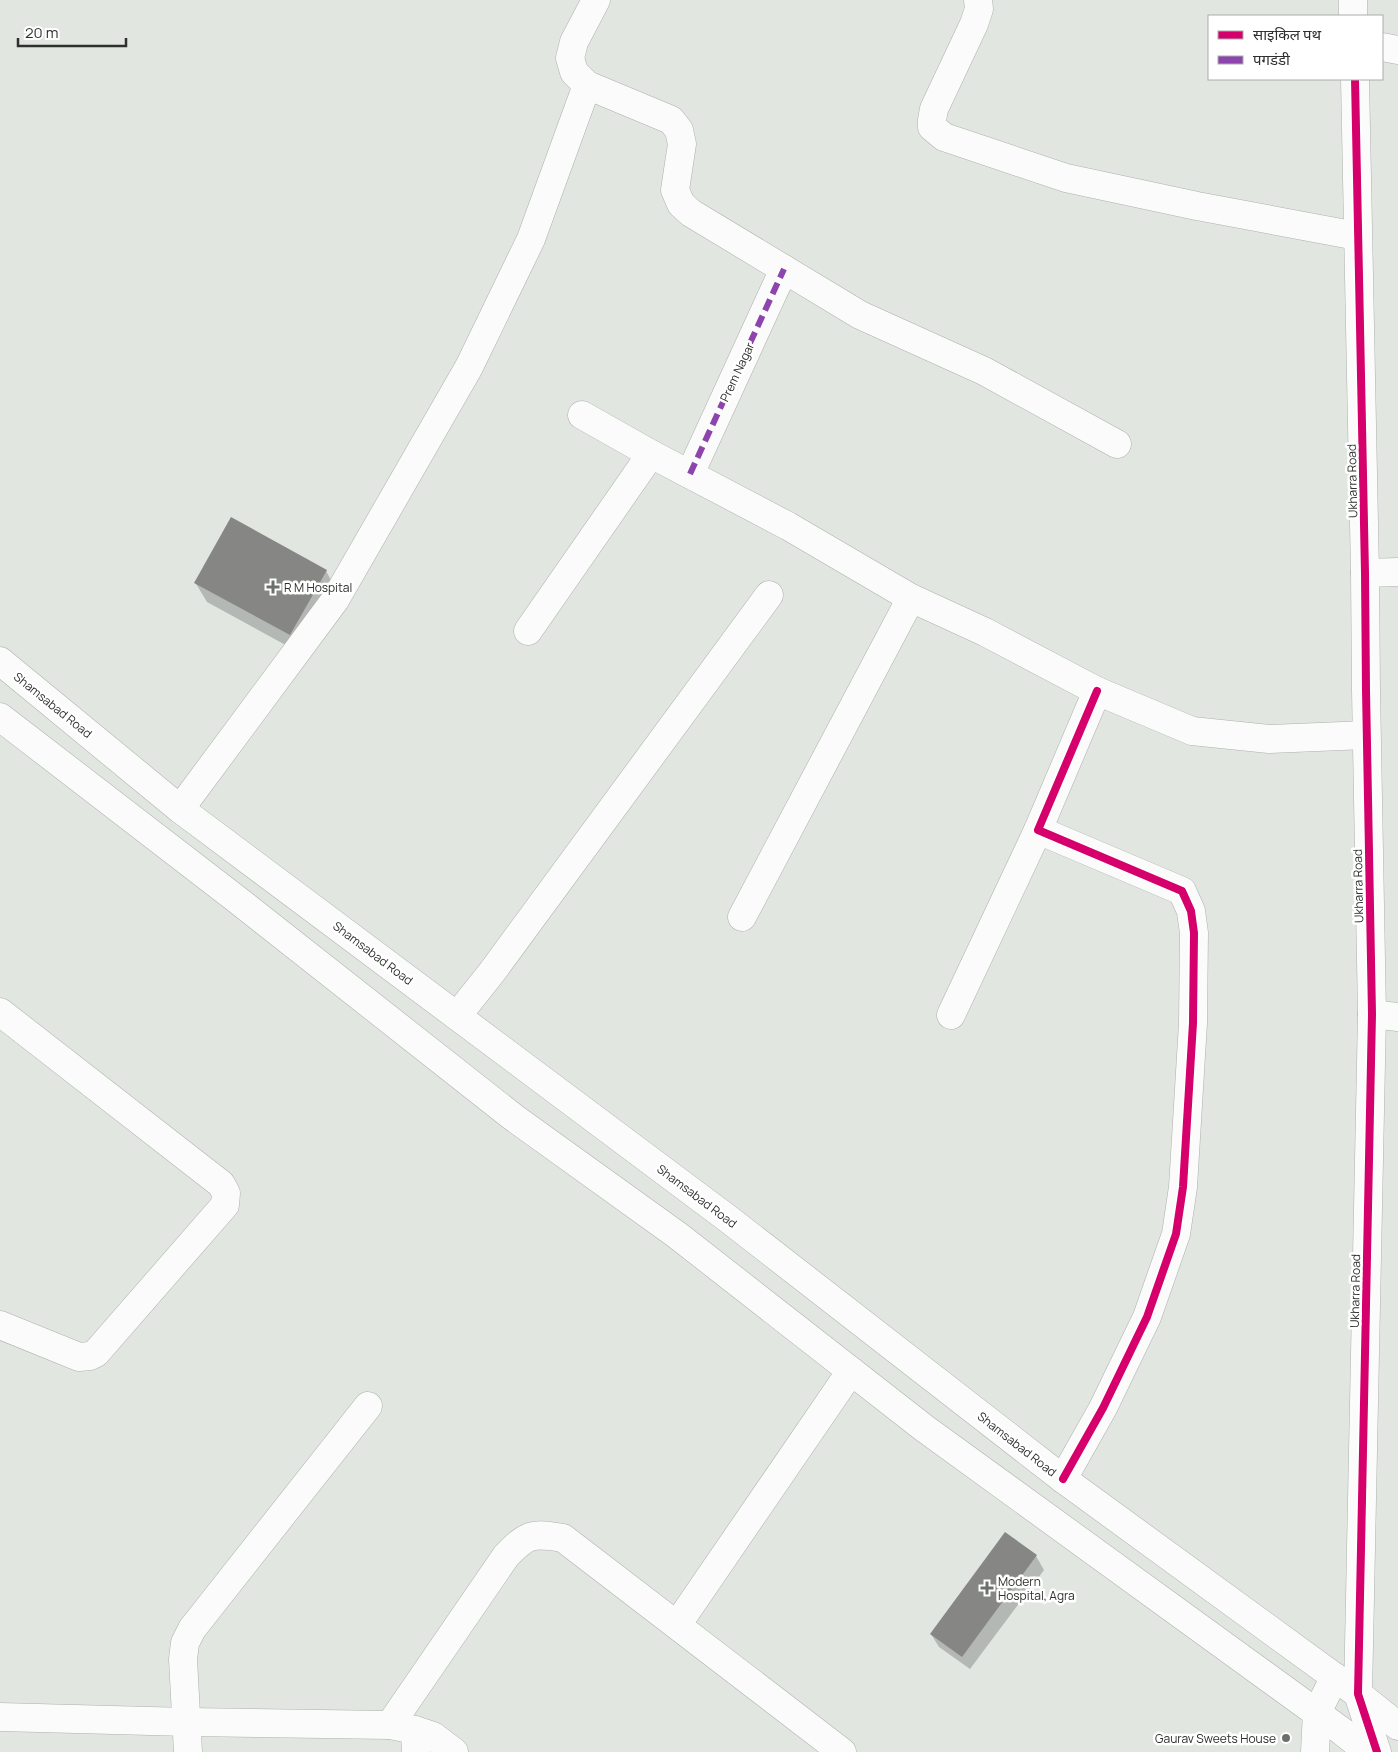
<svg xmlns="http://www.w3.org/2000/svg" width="1398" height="1752" viewBox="0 0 1398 1752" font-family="Manrope,'Noto Sans Devanagari',sans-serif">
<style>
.shadow{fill:#0003}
.building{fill:#868684}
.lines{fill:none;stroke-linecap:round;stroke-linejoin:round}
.minor-casing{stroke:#adb1ad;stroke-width:29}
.major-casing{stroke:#adb1ad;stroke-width:29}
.minor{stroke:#fafbfa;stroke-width:28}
.major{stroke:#fafbfa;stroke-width:28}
.quiet{stroke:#8e44ad;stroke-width:6;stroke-dasharray:12 6;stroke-linecap:butt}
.cycleway-casing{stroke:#fff;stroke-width:11}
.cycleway{stroke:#d6006c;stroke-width:8}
.poi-dot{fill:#6c706c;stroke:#fff;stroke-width:2}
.labels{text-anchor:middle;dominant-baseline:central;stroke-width:5;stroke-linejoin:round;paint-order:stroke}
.street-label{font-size:12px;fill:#2d302d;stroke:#fff}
.poi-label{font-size:12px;fill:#2d302d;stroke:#fff;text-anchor:start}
</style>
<rect width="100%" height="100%" fill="#e1e6e1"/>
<!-- shadow -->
<g class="shadow">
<polygon points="326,571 337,591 302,654 207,602 195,582"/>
<polygon points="1006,1534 1036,1556 1044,1570 970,1669 939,1647 931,1634"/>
</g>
<!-- building -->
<g class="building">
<polygon points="231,517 327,570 290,635 194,583"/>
<polygon points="1005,1532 1037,1555 962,1657 930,1634"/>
</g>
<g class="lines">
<defs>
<g id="minor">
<polyline points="596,0 574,42 570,58 574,72 587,85 671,120 679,130 682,144 675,190 681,204 691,213 860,315 984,371 1117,444"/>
<polyline points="978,0 979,9 974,24 934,109 932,120 932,127 944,137 1066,178 1197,206 1357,236"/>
<polyline points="1353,0 1353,16"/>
<polyline points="1382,47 1398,50"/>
<polyline points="1355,79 1365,573 1366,690 1372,1014 1358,1694 1377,1752"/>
<polyline points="582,415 651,454 788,526 911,598 985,632 1097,691 1192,731 1269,739 1366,735"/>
<polyline points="690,474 784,269"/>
<polyline points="1365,573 1398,572"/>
<polyline points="528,631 651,454"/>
<polyline points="180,809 335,600 469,367 531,239 587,85"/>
<polyline points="742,917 911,598"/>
<polyline points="0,1012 221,1184 226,1193 225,1205 96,1353 90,1356 79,1357 0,1325"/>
<polyline points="1372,1014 1398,1017"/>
<polyline points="951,1015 1038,830"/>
<polyline points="457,1016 492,972 769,595"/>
<polyline points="1063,1479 1103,1408 1147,1317 1176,1234 1183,1187 1193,1023 1194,933 1191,911 1182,891 1038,830 1097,691"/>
<polyline points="677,1625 851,1371"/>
<polyline points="0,1717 188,1722 390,1725 415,1730 416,1752"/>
<path d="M390 1725 506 1556C528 1533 533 1533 563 1538L842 1752"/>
<polyline points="415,1730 433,1736 454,1752"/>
<polyline points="188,1752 183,1659 185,1643 192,1629 368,1406"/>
<polyline points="1315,1752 1317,1712 1335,1677"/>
</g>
<g id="major">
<polyline points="0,661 180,809 727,1218 1063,1479 1358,1694 1398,1726"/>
<polyline points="0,717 235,898 513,1117 677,1235 924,1428 1343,1732 1368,1752"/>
</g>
</defs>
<!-- minor casing -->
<use href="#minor" class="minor-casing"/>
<!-- major casing -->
<use href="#major" class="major-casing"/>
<!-- minor -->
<use href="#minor" class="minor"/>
<!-- major -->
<use href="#major" class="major"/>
<!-- quiet -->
<polyline class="quiet" points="690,474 784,269"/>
<defs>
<g id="cycleway">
<polyline points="1355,79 1365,573 1366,690 1372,1014 1358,1694 1377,1752"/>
<polyline points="1063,1479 1103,1408 1147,1317 1176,1234 1183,1187 1193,1023 1194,933 1191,911 1182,891 1038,830 1097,691"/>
</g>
</defs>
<!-- cycleway casing -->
<use href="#cycleway" class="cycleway-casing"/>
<!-- cycleway -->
<use href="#cycleway" class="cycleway"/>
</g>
<!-- markers -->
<g class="poi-dot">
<path d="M270.5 579.5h5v5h5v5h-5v5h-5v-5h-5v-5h5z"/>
<path d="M984.5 1580.5h5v5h5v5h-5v5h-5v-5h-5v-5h5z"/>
<circle cx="1286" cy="1738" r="5"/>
</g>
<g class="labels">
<!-- street labels -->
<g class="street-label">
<text transform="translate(737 372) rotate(-65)">Prem Nagar</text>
<text transform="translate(1352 481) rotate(-91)">Ukharra Road</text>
<text transform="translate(53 705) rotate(39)">Shamsabad Road</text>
<text transform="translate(1358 886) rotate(-91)">Ukharra Road</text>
<text transform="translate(373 953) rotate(37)">Shamsabad Road</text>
<text transform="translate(697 1196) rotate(37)">Shamsabad Road</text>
<text transform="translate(1355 1291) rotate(-89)">Ukharra Road</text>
<text transform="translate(1017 1444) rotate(38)">Shamsabad Road</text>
</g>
<!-- poi labels -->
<g class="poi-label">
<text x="284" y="587">R M Hospital</text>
<text x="998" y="1581">Modern<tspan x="998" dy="14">Hospital, Agra</tspan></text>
<text x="1276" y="1738" text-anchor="end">Gaurav Sweets House</text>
</g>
</g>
<!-- legend -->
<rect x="1208" y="15" width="175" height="65" fill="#ffffff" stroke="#abacab"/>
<rect x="1218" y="31" width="25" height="8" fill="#d6006c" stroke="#abacab"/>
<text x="1253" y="40" font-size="15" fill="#2d302d">साइकिल पथ</text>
<rect x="1218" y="56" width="25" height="8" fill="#8e44ad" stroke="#abacab"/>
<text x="1253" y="65" font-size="15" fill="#2d302d">पगडंडी</text>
<!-- scale -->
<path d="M18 38v8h108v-8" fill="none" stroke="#2d302d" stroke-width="2.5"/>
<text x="25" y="38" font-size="15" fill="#2d302d" stroke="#ffffff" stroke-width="4" paint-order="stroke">20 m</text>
</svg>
